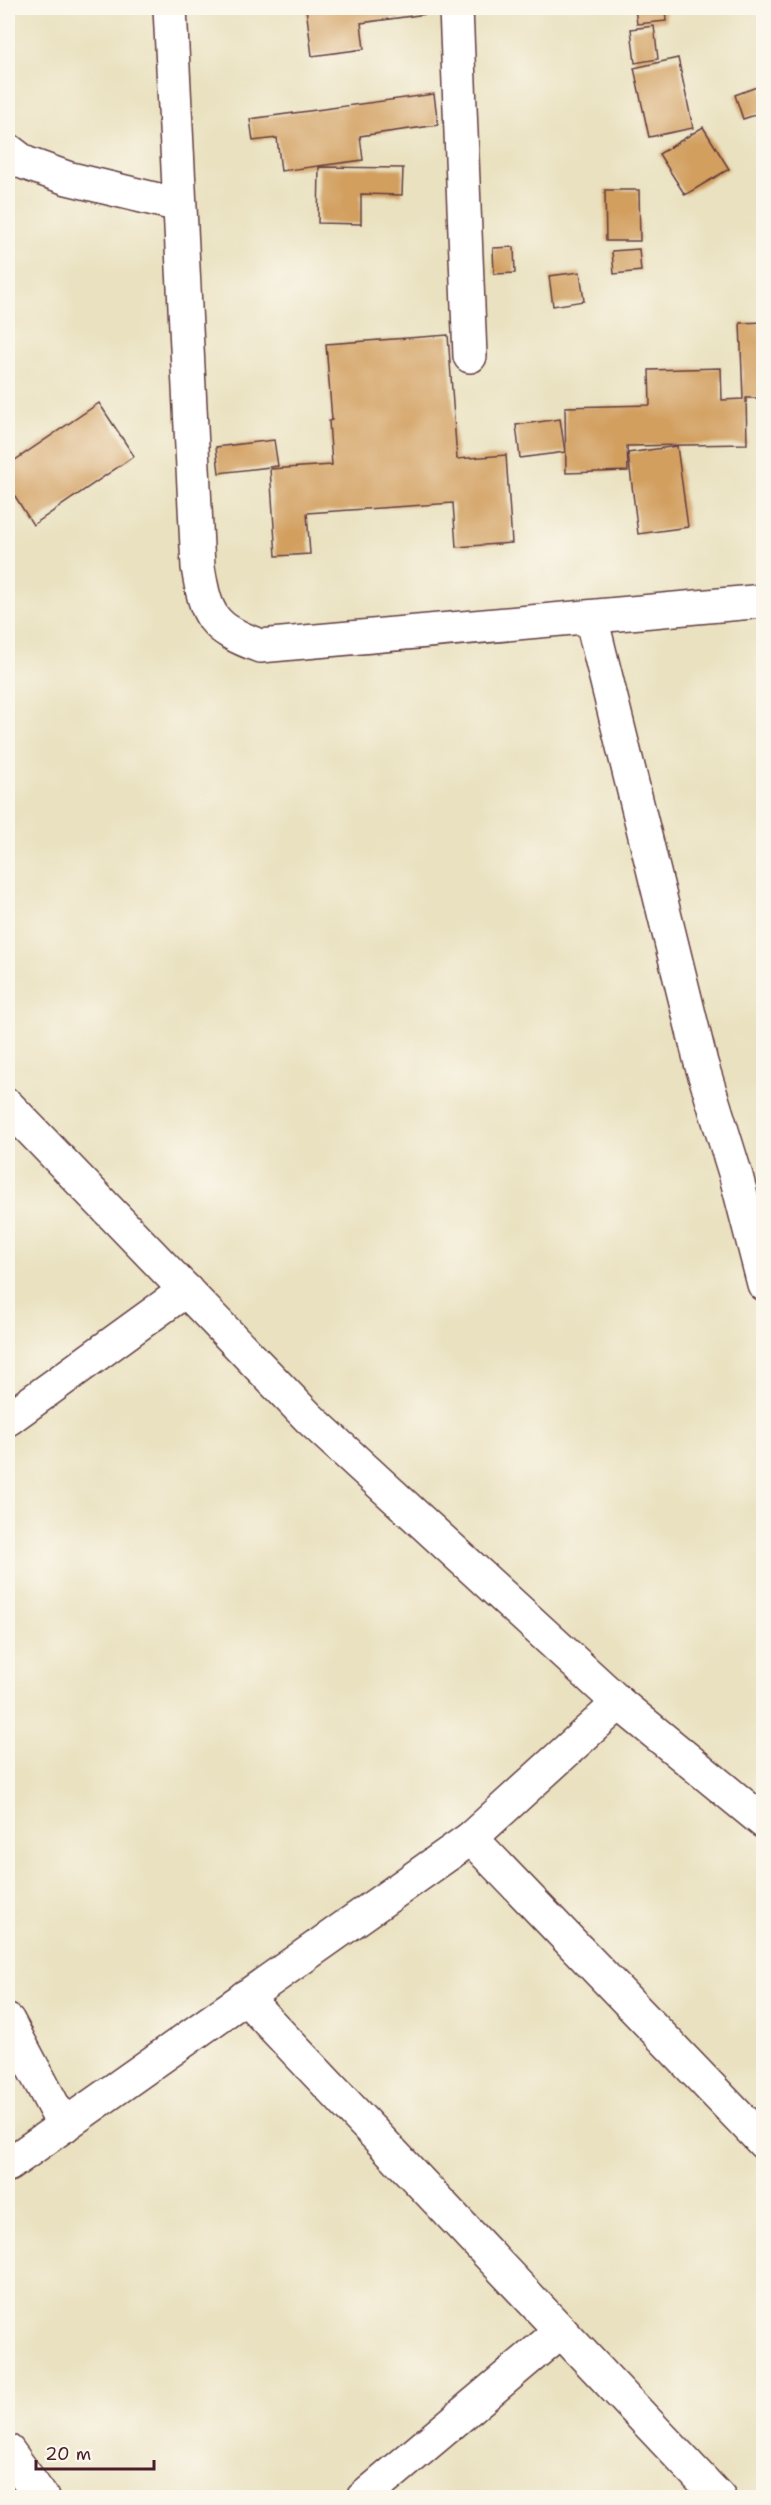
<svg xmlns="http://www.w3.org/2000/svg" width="771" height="2505" viewBox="0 0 771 2505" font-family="'Shantell Sans',sans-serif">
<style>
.building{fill:#d29f5e}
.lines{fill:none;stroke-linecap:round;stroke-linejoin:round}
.street-casing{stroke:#623c41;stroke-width:36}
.street{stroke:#fff;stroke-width:33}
</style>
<rect width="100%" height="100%" fill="#fbf7ec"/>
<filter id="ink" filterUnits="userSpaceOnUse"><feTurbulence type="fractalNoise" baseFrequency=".0167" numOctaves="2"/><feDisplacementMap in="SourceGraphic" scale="12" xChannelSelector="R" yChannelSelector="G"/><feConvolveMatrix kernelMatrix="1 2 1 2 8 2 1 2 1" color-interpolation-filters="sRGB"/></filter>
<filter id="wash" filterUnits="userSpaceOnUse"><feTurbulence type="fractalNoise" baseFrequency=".008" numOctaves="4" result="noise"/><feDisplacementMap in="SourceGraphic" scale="24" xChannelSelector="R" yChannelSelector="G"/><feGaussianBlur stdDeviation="1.35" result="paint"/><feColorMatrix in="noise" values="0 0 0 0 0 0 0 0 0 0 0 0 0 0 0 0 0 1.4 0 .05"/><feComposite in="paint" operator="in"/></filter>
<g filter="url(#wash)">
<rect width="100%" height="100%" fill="#e9e1bf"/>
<g id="blocks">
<!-- building -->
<g class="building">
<polygon points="306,8 432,8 433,13 361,23 364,49 312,56"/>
<polygon points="635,8 665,8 666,21 637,24"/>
<polygon points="654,26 658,59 635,63 631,29"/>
<polygon points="678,58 693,128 649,137 634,68"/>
<polygon points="762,85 764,112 743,119 735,95"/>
<polygon points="434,94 438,125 360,136 363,160 281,171 277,138 253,141 250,119"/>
<polygon points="703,127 729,169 685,195 659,154"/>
<polygon points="319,167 403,168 402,195 361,194 361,224 318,223"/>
<polygon points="605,190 639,190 640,241 606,241"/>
<polygon points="514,247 515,273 494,274 493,248"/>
<polygon points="639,249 641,271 614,274 612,251"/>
<polygon points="580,272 584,301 553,306 549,276"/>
<polygon points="764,322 764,398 746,398 747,444 627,446 628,471 566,473 565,407 650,405 649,370 721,368 722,400 743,399 740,323"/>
<polygon points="448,335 457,459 506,455 512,543 456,547 453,503 307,513 310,554 276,556 270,469 332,465 329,421 332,420 326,344"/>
<polygon points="99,403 134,456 33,525 8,485 8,465"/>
<polygon points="560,419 565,452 520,458 516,425"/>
<polygon points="274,440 278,466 219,473 216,447"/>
<polygon points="677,446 688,527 638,534 628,453"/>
</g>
</g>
</g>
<g filter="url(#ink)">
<use href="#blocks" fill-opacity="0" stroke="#623c41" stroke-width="1.5"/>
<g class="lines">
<defs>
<g id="street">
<path d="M170 8 198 567C206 617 212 628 260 646L764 601"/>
<polyline points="456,8 470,356"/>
<polyline points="8,150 25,163 67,178 179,205"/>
<polyline points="591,617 701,1063 736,1176 764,1284"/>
<polyline points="8,1106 309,1418 619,1703 764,1822"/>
<polyline points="8,1419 186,1290"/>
<polyline points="471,1838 764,2143"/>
<polyline points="245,1997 719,2498"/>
<polyline points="8,2021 64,2126"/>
<polyline points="8,2165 471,1838 619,1703"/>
<polyline points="8,2451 42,2498"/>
<polyline points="363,2498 561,2331"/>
</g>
</defs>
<!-- street casing -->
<use href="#street" class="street-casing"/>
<!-- street -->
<use href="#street" class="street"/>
</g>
</g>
<!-- margin -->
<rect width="771" height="2505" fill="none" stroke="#fbf7ec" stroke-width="30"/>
<!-- scale -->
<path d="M36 2460v9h118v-9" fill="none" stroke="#4a1f2b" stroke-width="3"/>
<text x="45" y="2460" font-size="18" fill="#4a1f2b" stroke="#fbf7ec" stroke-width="4.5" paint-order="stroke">20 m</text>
</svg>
